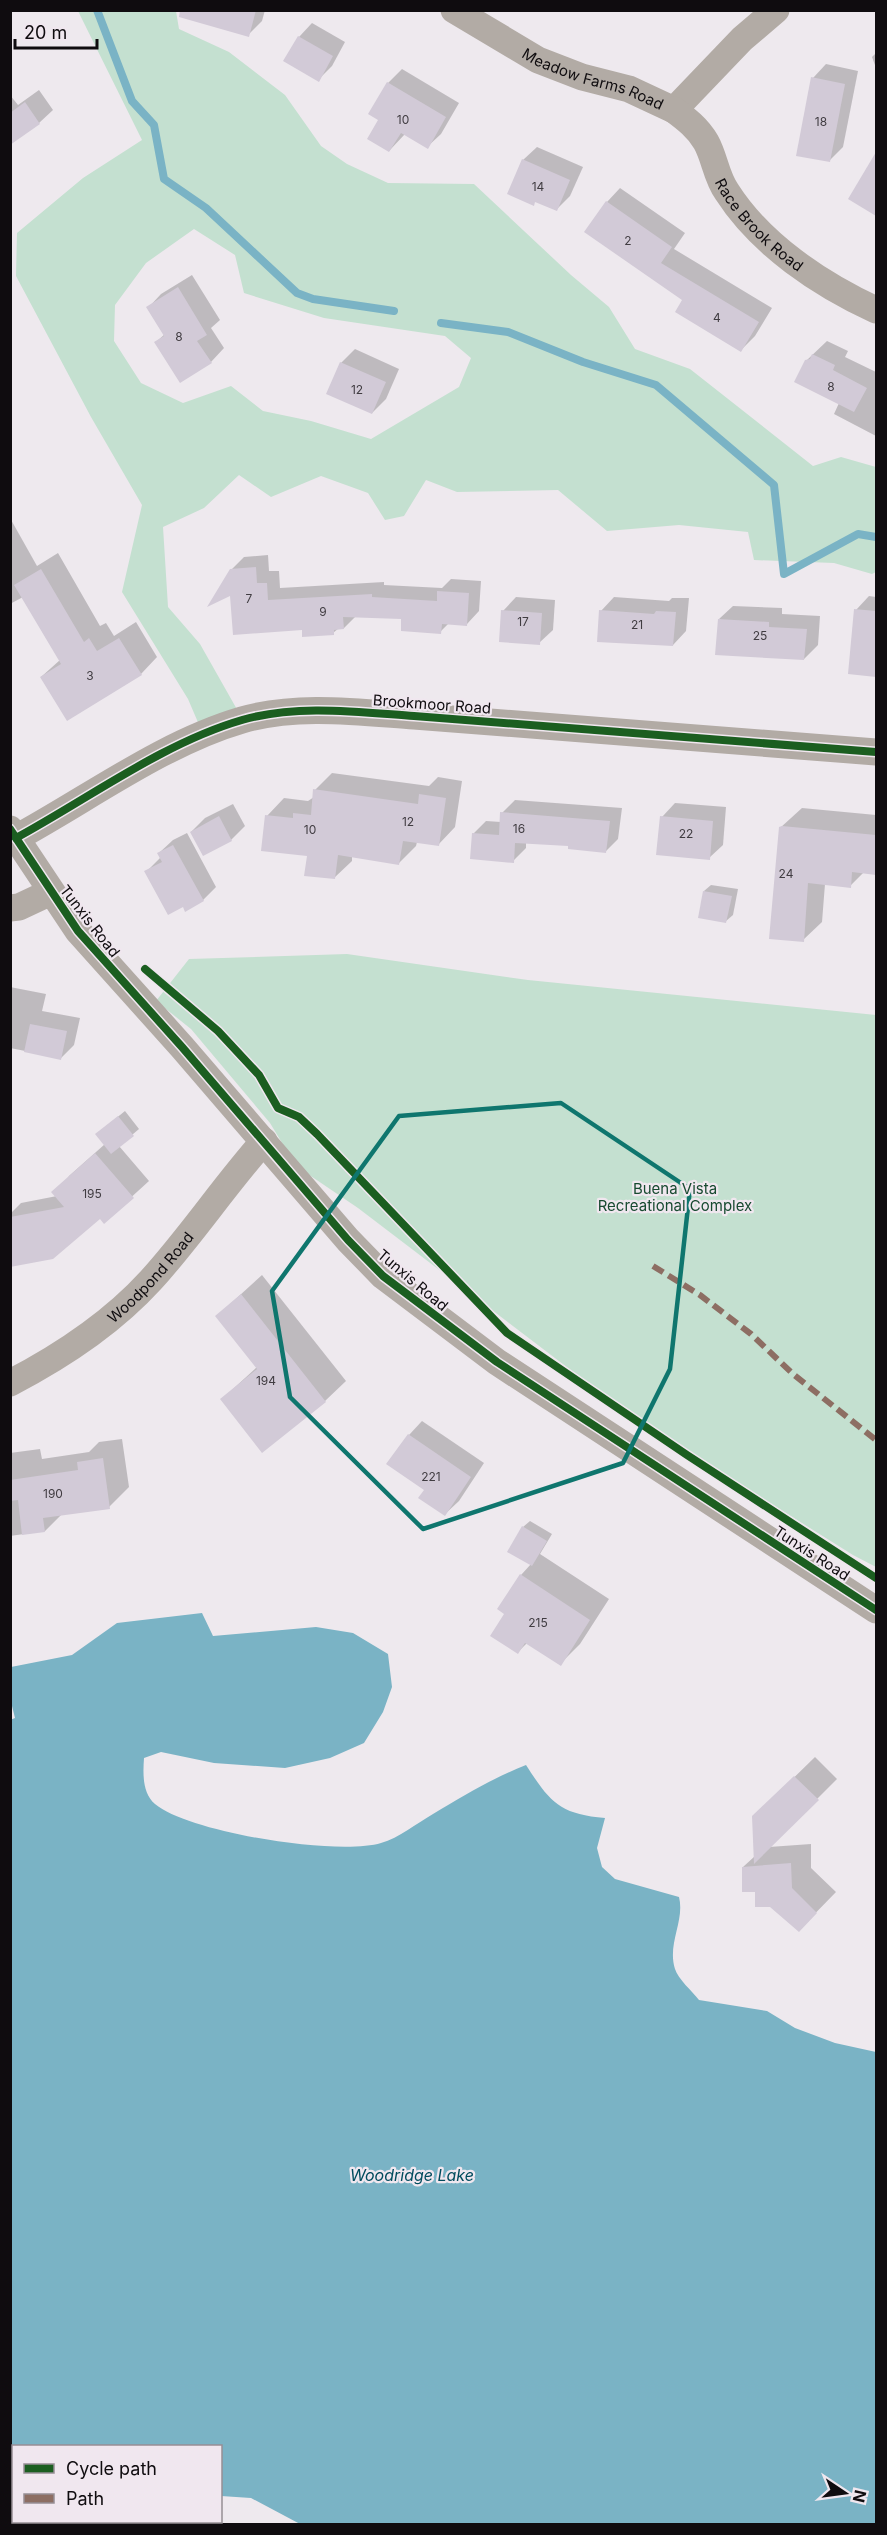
<svg xmlns="http://www.w3.org/2000/svg" width="887" height="2535" viewBox="0 0 887 2535" font-family="Inter,sans-serif">
<style>
.green{fill:#c4e0d0;fill-rule:evenodd}
.water{fill:#7ab3c5}
.shadow{fill:#0003}
.lines{fill:none;stroke-linecap:round;stroke-linejoin:round}
.stream{stroke:#7ab3c5;stroke-width:8}
.building{fill:#d2cad7}
.minor{stroke:#b2aba5;stroke-width:27}
.quiet{stroke:#8d6e63;stroke-width:6;stroke-dasharray:12 6;stroke-linecap:butt}
.cycleway-casing{stroke:#f0e7ef;stroke-width:11}
.cycleway{stroke:#1b5e20;stroke-width:8}
.marked{fill:none;stroke:#0f766e;stroke-width:4.5;stroke-linejoin:round}
.labels{text-anchor:middle;dominant-baseline:central;stroke-width:4.5;stroke-linejoin:round;paint-order:stroke}
.number-label{font-size:12px;fill:#403c41}
.street-label{font-size:15px;fill:#0f0c0f;stroke:#f0e7ef}
.park-label{font-size:15px;fill:#174a30;stroke:#f0e7ef}
.water-label{font-size:16px;font-style:italic;fill:#004b5d;stroke:#f0e7ef}
</style>
<rect width="100%" height="100%" fill="#eee9ee"/>
<!-- green -->
<g class="green">
<path d="M78 11H176L179 29 229 52 285 95 321 146 347 164 388 183 474 184 571 275 609 307 635 349 690 369 813 466 841 457 876 467V572L872 574 834 563 754 560 748 532 679 525 607 531 558 490 457 492 426 480 404 516 385 520 368 493 321 476 271 497 239 475 204 508 163 527 168 607 200 644 243 720 203 734 188 699 122 592 142 505 91 417 16 276 17 233 83 178 142 140ZM194 229 235 255 244 293 324 318 445 336 471 358 459 387 371 439 311 421 263 411 231 386 183 403 141 383 114 341 115 305 146 263Z"/>
<polygon points="347,954 528,980 876,1015 876,1567 853,1555 631,1416 358,1208 296,1166 270,1123 191,1029 156,1001 189,959"/>
</g>
<!-- water -->
<path class="water" d="M202 1613 213 1636 316 1627 353 1633 388 1654 392 1687 383 1712 364 1743 330 1758 285 1768 214 1763 161 1752 144 1758C143 1773 142 1793 155 1804 190 1833 338 1856 381 1843 399 1838 417 1823 433 1814 465 1795 491 1779 526 1765 550 1802 559 1814 605 1818L597 1848 602 1867 615 1879 679 1897C685 1921 667 1944 675 1969 678 1979 692 1991 699 2000L767 2011 795 2028 835 2043 876 2052V2524H300L251 2498 221 2496 220 2446H14L13 2481 11 2479 10 1720 15 1718 11 1702V1667L72 1655 117 1623Z"/>
<!-- shadow -->
<g class="shadow">
<polygon points="222,10 265,10 262,21 248,35"/>
<polygon points="312,23 345,42 332,66 318,80 299,37"/>
<polygon points="876,53 876,68 872,57"/>
<polygon points="826,64 858,71 843,147 829,161 813,78"/>
<polygon points="402,69 459,103 441,134 427,147 405,134 389,151 381,120 388,83"/>
<polygon points="39,90 53,110 39,123 10,143 10,95 18,105"/>
<polygon points="537,147 583,167 570,196 556,210 536,201 523,160"/>
<polygon points="876,160 876,215 850,198 868,169"/>
<polygon points="620,188 685,233 674,249 772,308 755,336 741,350 684,299 607,202"/>
<polygon points="192,275 220,320 211,328 224,348 211,362 156,342 165,334 148,308 161,294"/>
<polygon points="827,341 848,351 845,357 876,372 876,436 834,414 839,403 807,360"/>
<polygon points="355,349 399,369 386,399 372,413 341,363"/>
<polygon points="10,518 37,566 58,553 100,626 106,623 114,636 136,622 157,657 141,674 41,677 60,660 23,597 10,604"/>
<polygon points="268,555 269,571 279,571 280,588 384,582 384,585 442,588 451,579 481,581 479,611 467,624 449,623 440,632 403,617 356,616 344,628 339,628 333,633 303,628 234,633 231,570 244,557"/>
<polygon points="869,596 876,597 876,676 849,673 856,610"/>
<polygon points="516,597 555,600 553,630 539,643 503,611"/>
<polygon points="614,597 669,601 672,598 689,598 686,631 673,645 601,611"/>
<polygon points="733,606 782,608 782,614 820,616 818,645 804,659 719,619"/>
<polygon points="332,773 429,786 438,777 462,781 455,827 438,845 417,842 416,846 399,863 352,856 352,861 334,878 267,816 284,798 308,801 314,797 315,790"/>
<polygon points="515,800 622,808 618,839 605,852 570,845 526,842 526,848 513,861 473,834 486,821 501,822 502,813"/>
<polygon points="675,803 726,807 723,845 709,858 662,817"/>
<polygon points="233,804 245,826 231,840 191,832 205,818"/>
<polygon points="802,808 876,815 876,873 864,872 850,886 825,884 822,922 803,940 780,828"/>
<polygon points="187,833 216,887 203,900 183,905 146,872 160,858 159,853 173,840"/>
<polygon points="711,885 738,889 733,915 726,921 704,891"/>
<polygon points="10,987 46,994 42,1011 80,1018 74,1045 61,1058 10,1048"/>
<polygon points="125,1111 139,1129 119,1146 149,1181 104,1222 100,1217 10,1265 10,1214 21,1203 57,1196 69,1176 105,1144 104,1128"/>
<polygon points="262,1275 346,1381 325,1401 263,1451 222,1399 257,1367 217,1316"/>
<polygon points="422,1421 484,1463 459,1501 445,1514 426,1490 409,1435"/>
<polygon points="122,1439 129,1487 109,1507 62,1514 45,1531 10,1536 10,1453 40,1449 42,1459 89,1452 99,1442"/>
<polygon points="530,1521 552,1534 540,1554 609,1599 580,1644 560,1664 527,1643 518,1652 506,1613 521,1575 531,1564 523,1527"/>
<polygon points="815,1757 837,1779 769,1847 811,1844 811,1868 836,1892 799,1930 756,1890 743,1867 755,1856 772,1799"/>
</g>
<g class="lines">
<!-- stream -->
<g class="stream">
<polyline points="97,10 132,101 154,125 164,179 206,208 297,293 313,299 394,311"/>
<polyline points="441,323 508,332 583,362 656,385 774,485 784,574 858,534 876,537"/>
</g>
</g>
<!-- building -->
<g class="building">
<polygon points="180,10 256,10 249,37 179,17"/>
<polygon points="298,36 333,56 319,82 283,61"/>
<polygon points="811,77 845,84 830,162 796,156"/>
<polygon points="387,82 446,117 428,149 401,133 389,152 367,139 378,120 368,114"/>
<polygon points="25,102 40,124 10,145 10,113"/>
<polygon points="876,152 876,216 848,199"/>
<polygon points="522,159 570,180 557,211 535,202 534,206 507,194"/>
<polygon points="606,201 672,247 661,263 759,322 741,352 675,312 682,300 584,232"/>
<polygon points="178,287 207,335 197,341 212,363 180,383 154,342 164,336 146,307"/>
<polygon points="812,354 835,365 833,370 867,388 854,412 794,382 805,360 810,359"/>
<polygon points="340,362 386,382 372,414 326,394"/>
<polygon points="256,567 257,583 267,583 268,600 372,594 372,597 437,601 437,591 469,593 467,626 442,624 441,634 401,631 401,619 343,617 344,629 334,630 334,635 302,637 302,630 233,635 230,596 207,607 230,569"/>
<polygon points="41,569 84,642 89,638 97,651 119,638 142,675 67,721 40,677 61,664 14,585"/>
<polygon points="854,609 876,611 876,677 848,674"/>
<polygon points="501,610 542,613 540,645 499,642"/>
<polygon points="599,610 654,614 656,611 676,612 673,646 597,642"/>
<polygon points="718,619 769,622 769,627 807,629 804,660 715,655"/>
<polygon points="313,789 418,804 419,794 446,798 439,846 403,841 399,865 338,855 335,879 304,876 307,856 261,851 265,815 293,818 293,813 311,815"/>
<polygon points="500,812 610,821 606,853 568,849 568,846 515,843 514,863 470,859 472,833 499,835"/>
<polygon points="219,816 232,841 203,856 190,832"/>
<polygon points="660,816 713,821 710,860 656,855"/>
<polygon points="782,826 876,835 876,875 852,872 851,888 808,883 804,942 769,939 779,827"/>
<polygon points="173,845 204,901 185,912 183,907 168,915 144,871 162,862 157,853"/>
<polygon points="703,891 732,896 726,923 698,918"/>
<polygon points="30,1024 67,1031 61,1060 24,1052"/>
<polygon points="118,1116 134,1136 111,1154 95,1134"/>
<polygon points="95,1153 134,1198 104,1224 100,1219 53,1259 10,1267 10,1217 64,1207 51,1192"/>
<polygon points="241,1294 326,1402 262,1453 220,1399 257,1369 215,1316"/>
<polygon points="408,1434 471,1477 445,1516 418,1498 424,1490 386,1464"/>
<polygon points="103,1458 110,1509 43,1518 45,1532 22,1535 18,1500 10,1501 10,1480 78,1470 77,1462"/>
<polygon points="522,1526 547,1541 532,1566 507,1552"/>
<polygon points="520,1574 590,1620 561,1666 525,1643 518,1654 490,1636 504,1614 497,1609"/>
<polygon points="794,1776 819,1800 754,1864 752,1816"/>
<polygon points="791,1863 792,1888 817,1913 799,1932 770,1907 755,1907 755,1892 742,1892 742,1867"/>
</g>
<g class="lines">
<!-- minor -->
<g class="minor">
<path id="s1" d="M454 10 538 60 582 77 629 89 674 110 742 39 776 10"/>
<path id="s2" d="M674 110C686 119 698 128 706 142 715 158 716 177 727 192 761 245 820 284 876 310"/>
<polyline points="10,829 78,931 182,1047 348,1240 383,1276 497,1362 876,1610"/>
<path d="M16 838C88 799 163 743 242 720 297 704 358 712 414 716L876 752"/>
<polyline points="10,908 19,907 51,892"/>
<path id="s3" d="M10 1383C62 1356 111 1324 151 1280 191 1236 224 1186 264 1141"/>
</g>
<!-- quiet -->
<polyline class="quiet" points="653,1266 700,1295 751,1334 793,1374 876,1440"/>
<defs>
<g id="cycleway">
<polyline points="10,829 78,931 182,1047 348,1240 383,1276 497,1362 876,1610"/>
<path d="M16 838C88 799 163 743 242 720 297 704 358 712 414 716L876 752"/>
<polyline points="145,969 218,1031 259,1075 278,1108 299,1117 317,1134 507,1333 687,1455 876,1578"/>
</g>
</defs>
<!-- cycleway casing -->
<use href="#cycleway" class="cycleway-casing"/>
<!-- cycleway -->
<use href="#cycleway" class="cycleway"/>
</g>
<!-- marked area -->
<path class="marked" d="M561 1103 690 1189 670 1369 623 1463 423 1529 290 1397 272 1291 399 1116Z"/>
<g class="labels">
<!-- number labels -->
<g class="number-label">
<text x="403" y="119">10</text>
<text x="821" y="121">18</text>
<text x="538" y="186">14</text>
<text x="628" y="240">2</text>
<text x="717" y="317">4</text>
<text x="179" y="336">8</text>
<text x="831" y="386">8</text>
<text x="357" y="389">12</text>
<text x="249" y="598">7</text>
<text x="323" y="611">9</text>
<text x="523" y="621">17</text>
<text x="637" y="624">21</text>
<text x="760" y="635">25</text>
<text x="90" y="675">3</text>
<text x="408" y="821">12</text>
<text x="519" y="828">16</text>
<text x="310" y="829">10</text>
<text x="686" y="833">22</text>
<text x="786" y="873">24</text>
<text x="92" y="1193">195</text>
<text x="266" y="1380">194</text>
<text x="431" y="1476">221</text>
<text x="53" y="1493">190</text>
<text x="538" y="1622">215</text>
</g>
<!-- street labels -->
<g class="street-label">
<text stroke="none"><textPath href="#s1" startOffset="156">Meadow Farms Road</textPath></text>
<text stroke="none"><textPath href="#s2" startOffset="146">Race Brook Road</textPath></text>
<text transform="translate(432 704) rotate(4)">Brookmoor Road</text>
<text transform="translate(90 921) rotate(52)">Tunxis Road</text>
<text stroke="none"><textPath href="#s3" startOffset="177">Woodpond Road</textPath></text>
<text transform="translate(413 1280) rotate(40)">Tunxis Road</text>
<text transform="translate(812 1553) rotate(33)">Tunxis Road</text>
</g>
<!-- park labels -->
<g class="park-label">
<text x="675" y="1188">Buena Vista<tspan x="675" dy="17">Recreational Complex</tspan></text>
</g>
<!-- water labels -->
<g class="water-label">
<text x="412" y="2175">Woodridge Lake</text>
</g>
</g>
<!-- border -->
<rect width="887" height="2535" fill="none" stroke="#0f0c0f" stroke-width="24"/>
<!-- legend -->
<rect x="12" y="2445" width="210" height="78" fill="#f0e7ef" stroke="#968f95" stroke-width="1.5"/>
<rect x="24" y="2464" width="30" height="9" fill="#1b5e20" stroke="#968f95" stroke-width="1.5"/>
<text x="66" y="2475" font-size="18" fill="#0f0c0f">Cycle path</text>
<rect x="24" y="2494" width="30" height="9" fill="#8d6e63" stroke="#968f95" stroke-width="1.5"/>
<text x="66" y="2505" font-size="18" fill="#0f0c0f">Path</text>
<!-- north arrow -->
<g transform="translate(845 2493) rotate(103)" stroke="#f0e7ef" stroke-width="4.5" paint-order="stroke">
<path d="M0-4.5L10 22L0 15L-10 22Z" fill="#0f0c0f"/>
<text y="-9" font-size="16" font-weight="bold" text-anchor="middle" fill="#0f0c0f">N</text>
</g>
<!-- scale -->
<path d="M15 39v9h82v-9" fill="none" stroke="#0f0c0f" stroke-width="3"/>
<text x="24" y="39" font-size="18" fill="#0f0c0f" stroke="#f0e7ef" stroke-width="4.5" paint-order="stroke">20 m</text>
</svg>
